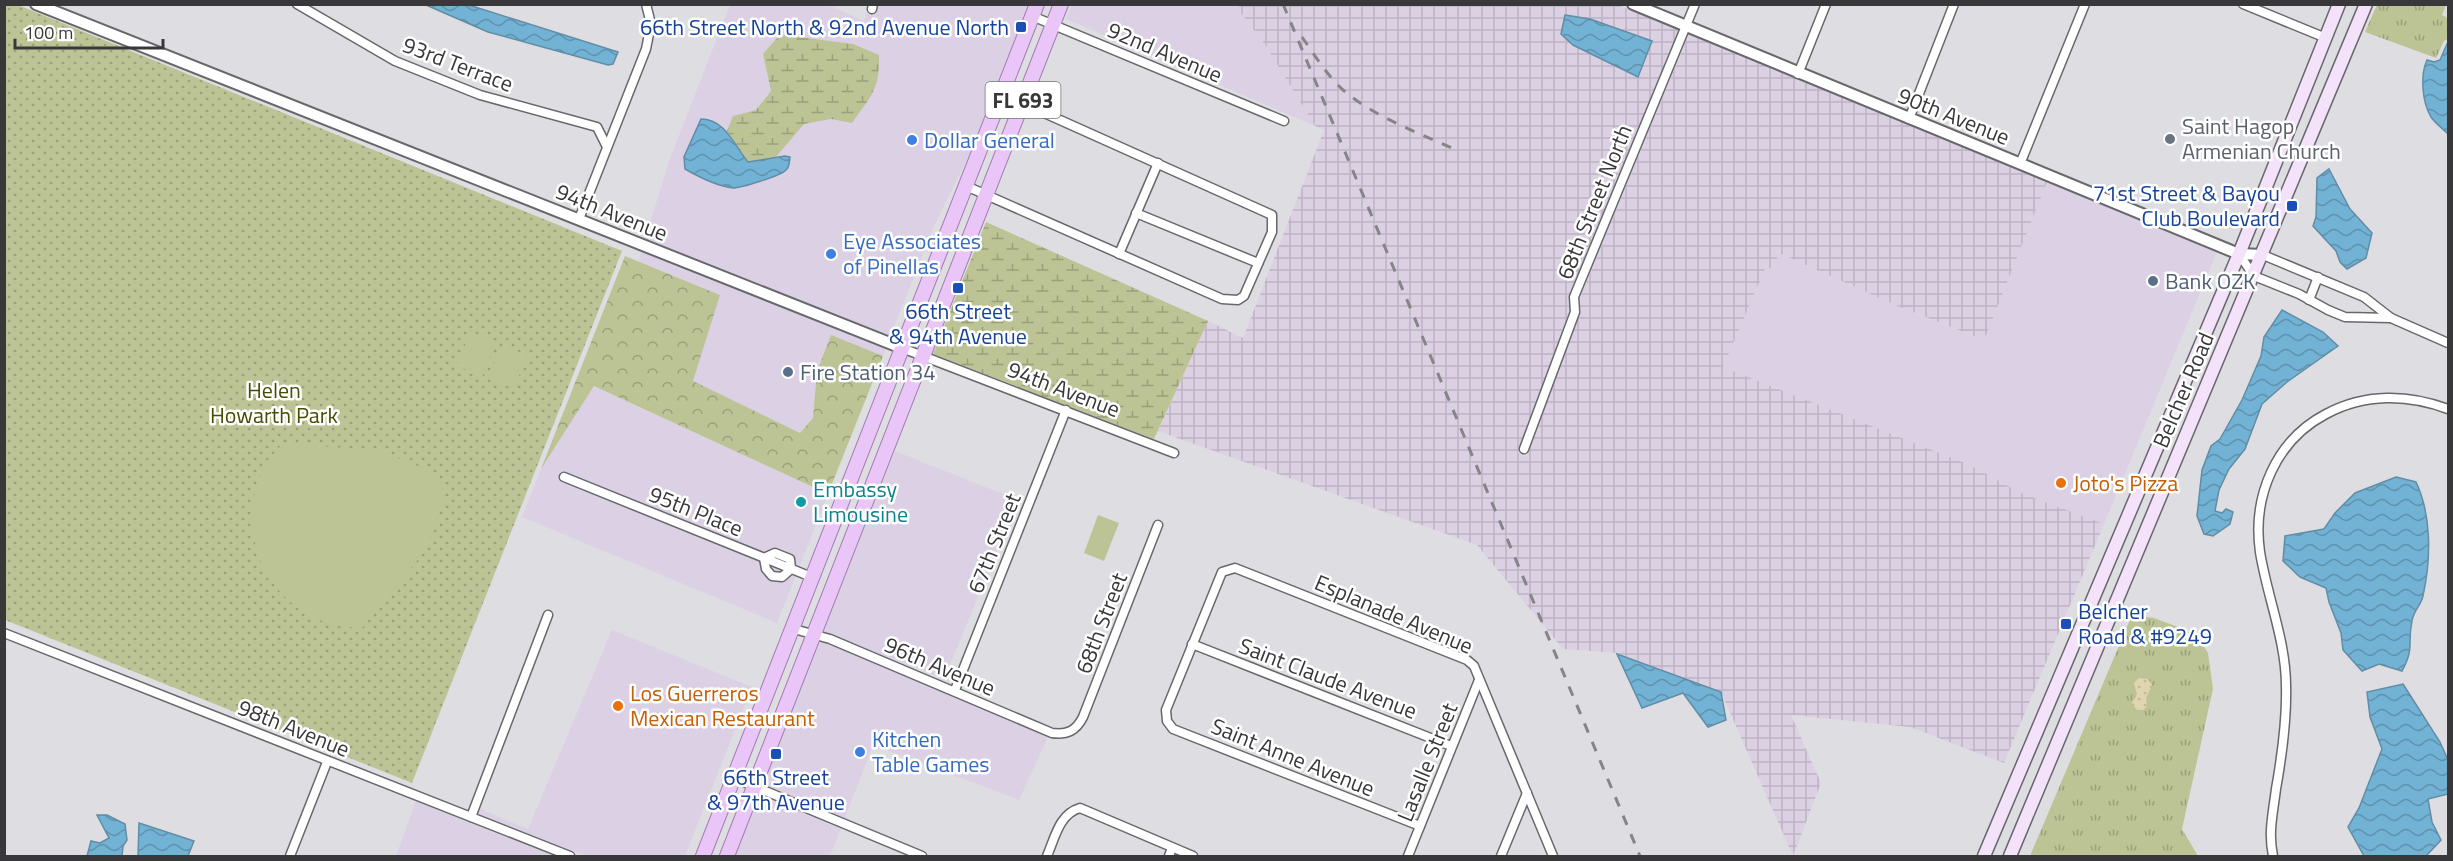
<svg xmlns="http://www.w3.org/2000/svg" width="2453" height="861" viewBox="0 0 2453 861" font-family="'Titillium Web',sans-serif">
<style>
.commercial{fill:#dbd0e4;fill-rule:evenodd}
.industrial{fill:url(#industrial-grid);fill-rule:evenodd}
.grass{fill:url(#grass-tufts)}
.forest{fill:url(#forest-crowns)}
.wetland{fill:url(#wetland-marsh)}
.sand{fill:url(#sand-dots)}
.park{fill:url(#park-dots)}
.garden{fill:#bcc495}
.water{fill:url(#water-waves);stroke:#618da6;stroke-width:1.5}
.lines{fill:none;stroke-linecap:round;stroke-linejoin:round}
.minor-casing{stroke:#67686b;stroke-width:11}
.tertiary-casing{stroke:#67686b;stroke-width:14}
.secondary-casing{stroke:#67686b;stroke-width:15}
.primary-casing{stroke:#a27cb2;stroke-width:16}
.minor{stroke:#fff;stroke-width:8}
.tertiary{stroke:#fff;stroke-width:10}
.secondary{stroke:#f4e2fb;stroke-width:12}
.primary{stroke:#e9c6f7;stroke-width:14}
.rail{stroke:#858588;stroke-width:3;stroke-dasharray:10 10;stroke-linecap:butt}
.transit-dot{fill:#1a4fb4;stroke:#fff;stroke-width:2}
.worship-dot{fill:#6b7280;stroke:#fff;stroke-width:2}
.shop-dot{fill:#3f7fe0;stroke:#fff;stroke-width:2}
.service-dot{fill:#5c6f8a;stroke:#fff;stroke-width:2}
.food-dot{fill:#e8710a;stroke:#fff;stroke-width:2}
.culture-dot{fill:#0f9aa8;stroke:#fff;stroke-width:2}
.labels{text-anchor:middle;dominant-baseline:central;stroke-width:5;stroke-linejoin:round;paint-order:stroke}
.shield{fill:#fff;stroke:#747475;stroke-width:1.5}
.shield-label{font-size:21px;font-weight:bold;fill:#38383a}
.transit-label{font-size:22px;fill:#164399;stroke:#fff;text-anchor:end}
.street-label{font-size:22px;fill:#38383a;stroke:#fff}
.worship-label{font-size:22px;fill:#5b616d;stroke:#fff;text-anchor:start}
.shop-label{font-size:22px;fill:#366cbe;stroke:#fff;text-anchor:start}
.service-label{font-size:22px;fill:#4e5e75;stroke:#fff;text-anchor:start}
.park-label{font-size:22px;fill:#474e03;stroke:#fff}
.food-label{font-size:22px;fill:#c56008;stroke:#fff;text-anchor:start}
.culture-label{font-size:22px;fill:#0d838f;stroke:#fff;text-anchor:start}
</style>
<defs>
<pattern id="industrial-grid" width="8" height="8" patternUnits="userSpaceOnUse" patternTransform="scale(1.5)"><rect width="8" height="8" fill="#dcd0e3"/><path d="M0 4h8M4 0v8" fill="none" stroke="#beb3c4"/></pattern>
<pattern id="grass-tufts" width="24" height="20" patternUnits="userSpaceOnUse" patternTransform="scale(1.5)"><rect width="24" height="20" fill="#bcc495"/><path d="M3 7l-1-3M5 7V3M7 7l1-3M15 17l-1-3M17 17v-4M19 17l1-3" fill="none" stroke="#9aa07b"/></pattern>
<pattern id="forest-crowns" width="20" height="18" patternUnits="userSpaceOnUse" patternTransform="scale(1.5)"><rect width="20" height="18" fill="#bcc495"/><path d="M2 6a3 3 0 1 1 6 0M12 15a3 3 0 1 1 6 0" fill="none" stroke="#9aa07b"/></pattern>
<pattern id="wetland-marsh" width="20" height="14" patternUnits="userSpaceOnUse" patternTransform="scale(1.5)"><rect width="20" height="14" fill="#bcc495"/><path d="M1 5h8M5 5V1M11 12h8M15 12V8" fill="none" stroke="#9aa07b"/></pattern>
<pattern id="sand-dots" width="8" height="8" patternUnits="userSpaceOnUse" patternTransform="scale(1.5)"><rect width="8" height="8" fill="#dfd5b0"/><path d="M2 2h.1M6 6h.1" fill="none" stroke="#c0b898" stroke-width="1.8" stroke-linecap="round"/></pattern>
<pattern id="park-dots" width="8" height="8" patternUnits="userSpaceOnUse" patternTransform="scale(1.5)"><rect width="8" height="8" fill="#bcc495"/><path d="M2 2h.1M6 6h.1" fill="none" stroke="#9aa07b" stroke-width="1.8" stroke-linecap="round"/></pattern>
<pattern id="water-waves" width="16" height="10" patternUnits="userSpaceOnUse" patternTransform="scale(1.5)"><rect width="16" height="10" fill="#72b2d4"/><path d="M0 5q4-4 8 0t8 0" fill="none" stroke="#5f92ad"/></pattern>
</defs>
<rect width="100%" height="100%" fill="#dedee2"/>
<!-- commercial -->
<g class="commercial">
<path d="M730 5H829L864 21 867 13 874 16 879 5H1029L978 137 934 226 890 337 645 240 669 161ZM785 35 853 44 831 119 803 124 775 158 785 156 789 166 785 172 735 188 684 157 701 119H711L727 132 733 116 756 110 771 91 763 54Z"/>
<polygon points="1072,5 1238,5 1241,13 1266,46 1315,126 1066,19"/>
<polygon points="2047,182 2217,252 2104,524 2019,492 1972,466 1723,367 1765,269 1773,268 1778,253 1895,305 1983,340"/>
<polygon points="642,251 886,348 883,356 831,336 817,371 813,418 800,433 692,381 720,295 638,261"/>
<polygon points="594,386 828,494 777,623 522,517 541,469"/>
<polygon points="895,451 1018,500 944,679 823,631"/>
<polygon points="612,630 752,687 685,856 586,856 477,814 480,809 528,829"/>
<polygon points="818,642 829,644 953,695 1048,737 1019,800 873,745 845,818 762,783"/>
<polygon points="758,794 841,829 830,856 733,856"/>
<polygon points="416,801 464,821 554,856 396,856"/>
</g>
<!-- industrial -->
<path class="industrial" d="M1238 5H1618L1679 30 1570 295 1569 312 1518 453 1527 456 1579 314 1580 298 1689 34 2047 182 1984 340 1895 305 1779 253 1773 268 1765 269 1723 367 1972 466 2019 492 2104 524 2004 763 1910 727 1791 715 1821 783 1793 856 1721 692 1617 653 1563 649 1477 545 1158 431 1208 321 1243 338 1324 130 1315 126 1266 46 1241 13ZM1652 41 1638 77 1573 45Z"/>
<!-- grass -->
<g class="grass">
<polygon points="2377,5 2446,5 2442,15 2448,18 2448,39 2444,41 2436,58 2365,32"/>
<polygon points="2132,615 2154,618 2178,627 2198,637 2208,653 2213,689 2182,829 2198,856 2030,856"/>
</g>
<!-- forest -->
<polygon class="forest" points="625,256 720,295 693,381 800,433 813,418 817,371 831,335 883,356 828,494 594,386 541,469"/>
<!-- wetland -->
<g class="wetland">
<path d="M785 35 853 44 879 55C880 90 871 96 852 123L831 119 804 124 775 158 748 162 727 131 733 116 756 110 771 91 763 54 776 39Z"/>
<polygon points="986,222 1208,321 1154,439 933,354"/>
</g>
<!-- sand -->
<polygon class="sand" points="2139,678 2148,679 2152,685 2146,698 2147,706 2143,710 2137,710 2132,703 2137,694 2134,683"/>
<!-- park -->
<polygon class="park" points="4,5 18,5 622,251 412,783 5,620"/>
<!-- garden -->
<g class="garden">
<polygon points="470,332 496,343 482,377 457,366"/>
<polygon points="502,345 527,355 514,389 488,378"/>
<path d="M283 443 380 451 436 473 445 496 425 551 362 628C344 627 326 625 309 615 246 580 232 494 283 443Z"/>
<polygon points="1098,515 1119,523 1104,561 1084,553"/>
</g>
<!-- water -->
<g class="water">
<polygon points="426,5 469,5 618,52 613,64 608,65 488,32"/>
<polygon points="1565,15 1590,19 1652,41 1638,77 1573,45 1561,34"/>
<path d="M2447 44H2448V134C2443 129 2435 123 2431 117 2422 102 2420 75 2427 60L2434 62 2440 60Z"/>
<path d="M701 119C725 119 734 145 748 162L785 156 790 157C789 162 790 167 786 170 781 176 740 188 733 188 716 186 699 177 685 169L684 157Z"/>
<polygon points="2329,169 2350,209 2372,233 2366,258 2347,269 2340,262 2336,251 2313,226 2316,217 2317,178"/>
<polygon points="2282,310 2323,332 2338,346 2287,382 2262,404 2245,449 2229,469 2219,490 2215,511 2222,513 2226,509 2233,512 2230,524 2213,536 2204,534 2197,516 2202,470 2211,446 2220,439 2242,400 2261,356 2264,337"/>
<path d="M2396 477 2416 482C2432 516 2431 559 2423 596 2421 605 2413 612 2412 621 2407 644 2415 647 2402 671L2379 664 2362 671 2343 650 2341 633 2329 602 2326 588 2300 577 2283 561 2285 536 2324 529 2335 513 2355 493Z"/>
<polygon points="1617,654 1721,692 1726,720 1708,727 1683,693 1642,708"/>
<polygon points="2403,684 2440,742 2448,760 2448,794 2428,799 2432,822 2441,840 2426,856 2364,856 2348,827 2359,808 2382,749 2370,717 2367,692"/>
<polygon points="97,815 107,815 125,824 127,840 123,846 122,856 87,856 91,841 100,843 109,838"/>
<polygon points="139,823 194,841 188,856 138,856"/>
</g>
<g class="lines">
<defs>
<g id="minor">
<polyline points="297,4 395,61 480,95 597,127 606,145"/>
<polyline points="2243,4 2326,38"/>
<polyline points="872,9 873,4"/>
<polyline points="1032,16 1284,121"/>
<polyline points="1798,74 1826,4"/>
<polyline points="1909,119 1954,4"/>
<polyline points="2020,164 2085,4"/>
<polyline points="966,186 1222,299 1238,300 1244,296 1272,232 1272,215 1022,103"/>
<polyline points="1136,213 1258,263"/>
<polyline points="579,219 646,49 651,24 646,4"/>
<polyline points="1119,254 1158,163"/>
<polyline points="2239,254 2254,276 2299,294 2328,310 2345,317 2391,318"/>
<polyline points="2263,255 2364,297 2391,318 2448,343"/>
<polyline points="2309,300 2318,277"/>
<polyline points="902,348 1174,453"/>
<polyline points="1524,449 1575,312 1574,297 1695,4"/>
<polyline points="564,477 814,578"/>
<polygon points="775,553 790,559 791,569 782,577 772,576 766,569 764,558"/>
<path d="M794 629 830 639 1052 733C1067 735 1076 731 1083 717L1158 525"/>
<polyline points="4,633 570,856"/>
<polyline points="1192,644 1451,746"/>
<polyline points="955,690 1066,410"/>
<polyline points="734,778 922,856"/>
<polyline points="471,817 548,615"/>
<polyline points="1420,826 1173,729 1167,721 1166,710 1222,572 1235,568 1467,660 1474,666 1553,856"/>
<polyline points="290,856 327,762"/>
<path d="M1047 856C1055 838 1059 814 1080 808L1193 856"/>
<polyline points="1169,856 1172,848"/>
<polyline points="1408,856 1479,680"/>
<polyline points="1501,856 1527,793"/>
<path d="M2273 856C2268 833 2273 813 2276 789 2282 755 2287 720 2286 686 2286 641 2267 596 2260 552 2252 496 2276 440 2326 414 2365 393 2408 394 2448 409"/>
</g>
<g id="tertiary">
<polyline points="36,4 902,348"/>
<polyline points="1633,4 2239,254 2263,255"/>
</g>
<g id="secondary">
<polyline points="1984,856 2239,254 2339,4"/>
<polyline points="2010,856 2366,4"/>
</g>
<g id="primary">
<polyline points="703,856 1037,4"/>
<polyline points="727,856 1061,4"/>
</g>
</defs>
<!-- minor casing -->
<use href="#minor" class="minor-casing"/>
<!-- tertiary casing -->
<use href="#tertiary" class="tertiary-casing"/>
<!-- secondary casing -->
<use href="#secondary" class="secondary-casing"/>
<!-- primary casing -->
<use href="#primary" class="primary-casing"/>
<!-- minor -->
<use href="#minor" class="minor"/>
<!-- tertiary -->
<use href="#tertiary" class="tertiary"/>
<!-- secondary -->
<use href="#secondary" class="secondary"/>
<!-- primary -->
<use href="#primary" class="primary"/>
<!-- rail -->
<g class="rail">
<polyline points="1283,4 1640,856"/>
<path d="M1302 37C1314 54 1326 74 1342 89 1374 117 1417 132 1456 150"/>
</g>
</g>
<!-- markers -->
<g class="transit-dot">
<rect x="1015" y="21" width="12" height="12" rx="3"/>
<rect x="2286" y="200" width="12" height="12" rx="3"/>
<rect x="952" y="282" width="12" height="12" rx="3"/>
<rect x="2060" y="618" width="12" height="12" rx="3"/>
<rect x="770" y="748" width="12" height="12" rx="3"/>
</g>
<circle class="worship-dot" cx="2170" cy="139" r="6"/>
<g class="shop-dot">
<circle cx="912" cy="140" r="6"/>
<circle cx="831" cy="254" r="6"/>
<circle cx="860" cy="752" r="6"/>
</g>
<g class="service-dot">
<circle cx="2153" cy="281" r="6"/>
<circle cx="788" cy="372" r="6"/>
</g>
<g class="food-dot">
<circle cx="2061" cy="483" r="6"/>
<circle cx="618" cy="706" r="6"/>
</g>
<circle class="culture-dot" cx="801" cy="502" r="6"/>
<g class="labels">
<!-- shield labels -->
<rect class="shield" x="985.5" y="82" width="75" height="36" rx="4.5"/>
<g class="shield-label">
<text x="1023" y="100">FL 693</text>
</g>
<!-- transit labels -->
<g class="transit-label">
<text x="1009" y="27">66th Street North &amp; 92nd Avenue North</text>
<text x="2280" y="193">71st Street &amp; Bayou<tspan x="2280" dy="25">Club Boulevard</tspan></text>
<text x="958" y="311" text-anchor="middle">66th Street<tspan x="958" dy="25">&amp; 94th Avenue</tspan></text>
<text x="2078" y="611" text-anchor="start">Belcher<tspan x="2078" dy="25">Road &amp; #9249</tspan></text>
<text x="776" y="777" text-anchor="middle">66th Street<tspan x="776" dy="25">&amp; 97th Avenue</tspan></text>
</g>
<!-- street labels -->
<g class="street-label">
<text transform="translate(1165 52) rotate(23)">92nd Avenue</text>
<text transform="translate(458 64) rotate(21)">93rd Terrace</text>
<text transform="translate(1954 116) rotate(22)">90th Avenue</text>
<text transform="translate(1594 202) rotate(-68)">68th Street North</text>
<text transform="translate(612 212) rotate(22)">94th Avenue</text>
<text transform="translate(1064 389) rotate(21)">94th Avenue</text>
<text transform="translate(2183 390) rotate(-67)">Belcher Road</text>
<text transform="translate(696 511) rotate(22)">95th Place</text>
<text transform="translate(994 543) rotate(-68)">67th Street</text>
<text transform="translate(1394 614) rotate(23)">Esplanade Avenue</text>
<text transform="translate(1101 623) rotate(-69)">68th Street</text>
<text transform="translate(940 666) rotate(23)">96th Avenue</text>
<text transform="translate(1328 678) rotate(21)">Saint Claude Avenue</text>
<text transform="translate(294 728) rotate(22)">98th Avenue</text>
<text transform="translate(1293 757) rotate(22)">Saint Anne Avenue</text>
<text transform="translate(1427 762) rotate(-68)">Lasalle Street</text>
</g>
<!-- worship labels -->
<g class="worship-label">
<text x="2182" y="126">Saint Hagop<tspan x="2182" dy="25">Armenian Church</tspan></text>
</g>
<!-- shop labels -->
<g class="shop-label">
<text x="924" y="140">Dollar General</text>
<text x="843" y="241">Eye Associates<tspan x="843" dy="25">of Pinellas</tspan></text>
<text x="872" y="739">Kitchen<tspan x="872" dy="25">Table Games</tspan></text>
</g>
<!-- service labels -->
<g class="service-label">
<text x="2165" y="281">Bank OZK</text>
<text x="800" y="372">Fire Station 34</text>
</g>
<!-- park labels -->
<g class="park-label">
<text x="274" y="390">Helen<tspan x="274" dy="25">Howarth Park</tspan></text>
</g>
<!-- food labels -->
<g class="food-label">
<text x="2073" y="483">Joto's Pizza</text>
<text x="630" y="693">Los Guerreros<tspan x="630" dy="25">Mexican Restaurant</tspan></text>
</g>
<!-- culture labels -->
<g class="culture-label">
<text x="813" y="489">Embassy<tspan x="813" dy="25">Limousine</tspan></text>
</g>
</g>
<!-- border -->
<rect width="2453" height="861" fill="none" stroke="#38383a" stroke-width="12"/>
<!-- scale -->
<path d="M15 39v9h148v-9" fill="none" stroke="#38383a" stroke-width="3"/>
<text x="24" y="39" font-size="18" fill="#38383a" stroke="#ffffff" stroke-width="4.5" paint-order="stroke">100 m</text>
</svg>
